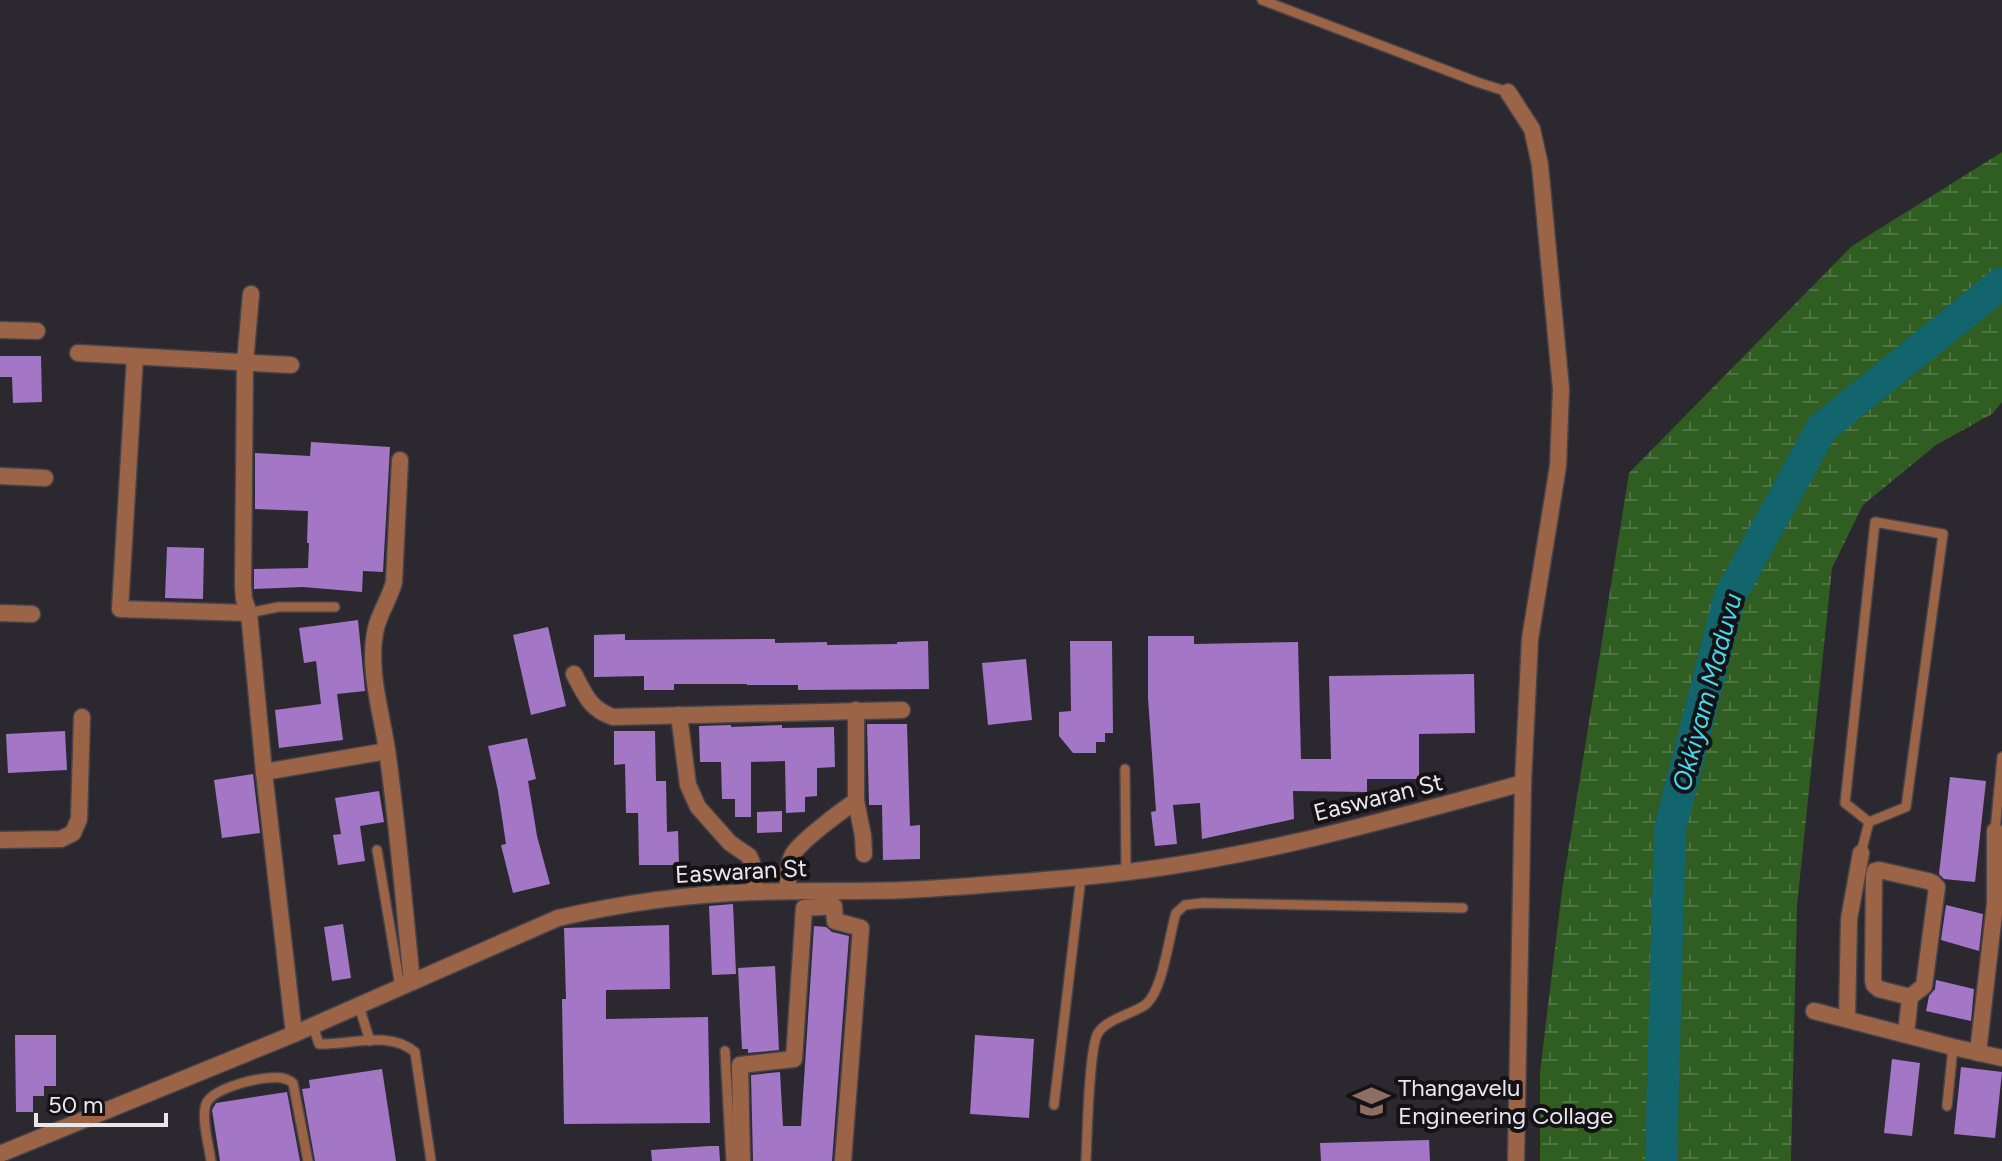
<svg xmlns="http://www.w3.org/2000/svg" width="2002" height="1161" viewBox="0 0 2002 1161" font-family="Figtree,sans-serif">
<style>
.wetland{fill:url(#wetland-marsh)}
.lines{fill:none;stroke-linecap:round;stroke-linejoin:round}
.river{stroke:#12646d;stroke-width:32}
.building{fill:#a477c6}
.service-casing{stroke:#46434a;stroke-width:12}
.minor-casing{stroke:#46434a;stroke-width:19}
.tertiary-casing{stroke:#46434a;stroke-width:19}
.service{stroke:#9b6447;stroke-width:9}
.minor{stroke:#9b6447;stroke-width:16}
.tertiary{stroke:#9b6447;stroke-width:16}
.labels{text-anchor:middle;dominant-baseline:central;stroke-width:8;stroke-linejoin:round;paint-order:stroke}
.street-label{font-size:24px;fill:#e9e7ec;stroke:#141215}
.poi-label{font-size:24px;fill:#e9e7ec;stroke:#141215;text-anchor:start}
.water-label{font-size:26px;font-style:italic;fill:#45d8ea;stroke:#141215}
</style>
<defs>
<pattern id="wetland-marsh" width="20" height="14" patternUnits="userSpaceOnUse" patternTransform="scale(2)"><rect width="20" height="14" fill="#305d21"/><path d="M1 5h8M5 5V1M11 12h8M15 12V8" fill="none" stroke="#4e7441"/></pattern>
</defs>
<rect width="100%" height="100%" fill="#2c2830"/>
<!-- wetland -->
<polygon class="wetland" points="2002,152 2002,402 1992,414 1936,445 1863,505 1832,568 1797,906 1791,1161 1540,1161 1540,1072 1562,890 1629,473 1852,246"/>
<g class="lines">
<!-- river -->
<polyline class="river" points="1661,1161 1670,829 1730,596 1822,428 2002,283"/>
</g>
<!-- building -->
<g class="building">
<polygon points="0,356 41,356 42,402 13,403 12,377 0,377"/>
<polygon points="311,442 390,447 383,572 363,571 362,592 303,587 254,589 254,569 308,568 309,543 307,543 308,511 255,509 255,453 310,456"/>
<polygon points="167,547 204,548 203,599 165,598"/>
<polygon points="358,620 365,691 337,694 343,740 279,748 275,710 321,704 316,661 304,663 299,628"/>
<polygon points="548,627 566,706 531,715 513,635"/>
<polygon points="625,634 625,640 775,639 775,643 827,642 827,645 897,644 897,642 928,641 929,689 798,690 798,685 747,685 747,684 674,684 674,690 644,690 644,676 594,677 594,635"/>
<polygon points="1148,636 1194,636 1194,644 1298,642 1301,759 1331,759 1329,676 1474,674 1475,733 1419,734 1419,779 1367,779 1367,792 1293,791 1294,819 1202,839 1200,803 1173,805 1177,844 1155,846 1151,812 1156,811 1148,698"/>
<polygon points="1070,641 1112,641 1113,733 1105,733 1105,742 1096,742 1096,753 1073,753 1059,736 1059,712 1071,711"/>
<polygon points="1026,659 1032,720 988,725 982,663"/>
<polygon points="867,724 907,724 910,826 920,825 920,859 883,860 882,805 869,805"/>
<polygon points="731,725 731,727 782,725 782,728 834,727 835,767 817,768 817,796 805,797 805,812 786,813 785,761 751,762 751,817 735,817 735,799 722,799 721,762 700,762 699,726"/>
<polygon points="65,731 67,770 8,773 6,734"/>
<polygon points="614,731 655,731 656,781 666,781 667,832 678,831 679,865 639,865 638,813 626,813 625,764 614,765"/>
<polygon points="527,738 536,779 528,781 537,836 550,884 513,893 501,845 506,844 498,791 488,746"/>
<polygon points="253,774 260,833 222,838 214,780"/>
<polygon points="1950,777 1986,781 1975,882 1944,879 1939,874"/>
<polygon points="379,791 384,822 360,826 365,861 338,865 333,835 341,834 335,798"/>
<polygon points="782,811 782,832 757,833 757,812"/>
<polygon points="733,904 736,974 712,975 709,906"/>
<polygon points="1946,905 1983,914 1979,951 1941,940"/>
<polygon points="343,924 351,978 332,981 324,927"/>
<polygon points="669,925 670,989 606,990 606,1019 708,1017 710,1123 564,1124 562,999 566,999 564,928"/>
<polygon points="814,926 826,927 832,932 849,936 832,1161 753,1161 751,1075 780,1072 783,1126 801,1126"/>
<polygon points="775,966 779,1050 748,1053 748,1049 742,1049 738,968"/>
<polygon points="1936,980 1974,989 1971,1021 1926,1011 1929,996 1935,989"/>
<polygon points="15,1035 56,1035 56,1086 44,1086 44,1096 33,1096 33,1112 16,1112"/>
<polygon points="975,1035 1034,1039 1029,1118 970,1114"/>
<polygon points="1892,1059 1920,1063 1912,1136 1884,1133"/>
<polygon points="1961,1067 2002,1072 1995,1138 1954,1134"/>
<polygon points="382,1069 396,1161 315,1161 302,1089 310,1088 309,1080"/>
<polygon points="287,1092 300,1161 220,1161 212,1110 216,1103"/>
<polygon points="1429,1140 1430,1161 1321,1161 1320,1143"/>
<polygon points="710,1146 719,1146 720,1161 652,1161 651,1150"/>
</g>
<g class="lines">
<defs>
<g id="service">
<polyline points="1262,0 1477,82 1508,92"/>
<polygon points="1875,522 1943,534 1906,807 1869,822 1845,803"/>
<polyline points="249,613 278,607 335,607"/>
<polyline points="1125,769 1126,872"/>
<polyline points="1995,831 2002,757"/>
<polyline points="377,850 400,987"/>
<polyline points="1861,853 1869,822"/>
<polyline points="359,1006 370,1041"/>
<path d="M313 1026 319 1044C351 1045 389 1030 415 1052L431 1161"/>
<polyline points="725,1051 731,1161"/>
<polyline points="1054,1105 1081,877"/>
<polyline points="1947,1106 1953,1047"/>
<path d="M211 1161C209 1146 201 1118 206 1104 213 1087 265 1075 282 1078 288 1079 288 1080 293 1083L308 1161"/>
<path d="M1086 1161C1087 1139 1089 1047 1098 1033 1107 1019 1132 1014 1145 1005 1163 992 1169 935 1176 913L1185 905 1202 903 1463 908"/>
</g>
<g id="minor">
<polyline points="1508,92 1532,129 1540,165 1561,389 1558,466 1530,639 1523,783"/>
<polyline points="251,294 245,363 243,586 244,599 249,613 264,772 294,1034"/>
<polyline points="0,330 37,331"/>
<polyline points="78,353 291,365"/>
<polyline points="135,357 120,609 249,613"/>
<path d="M400 460 394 582C390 598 380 612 376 628 367 668 381 710 387 750 398 827 404 905 412 982"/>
<polyline points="0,476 45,478"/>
<polyline points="0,613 32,614"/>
<path d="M574 674C585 695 590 709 613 717L902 710"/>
<polyline points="679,715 688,785 698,807 730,843 749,856 752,863 756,892"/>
<polyline points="264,772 387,751"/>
<polyline points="856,801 863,836 864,854"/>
<polyline points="0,840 61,839 73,833 79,819 82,717"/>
<path d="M788 891C788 879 787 865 793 854 801 841 841 811 856 801V710"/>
<polyline points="1814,1011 1953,1047 2002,1058"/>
<polyline points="1847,1019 1849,919 1861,853"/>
<polyline points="1906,1034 1910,997 1924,986 1937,887 1933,883 1928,881 1879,870 1875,871 1874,876 1873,980 1874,985 1879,989 1910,997"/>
<polyline points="1978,1053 1995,904 1995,831"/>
<polyline points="742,1161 740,1065 794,1059 804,908 834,906 835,921 861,928 843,1161"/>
</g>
<path id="tertiary" d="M0 1154 294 1034 558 918C623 903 689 894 755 892 805 890 856 892 906 890 964 887 1023 882 1081 877 1232 864 1378 823 1523 783L1516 1161"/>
</defs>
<!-- service casing -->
<use href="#service" class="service-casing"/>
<!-- minor casing -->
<use href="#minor" class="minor-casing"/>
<!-- tertiary casing -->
<use href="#tertiary" class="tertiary-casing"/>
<!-- service -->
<use href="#service" class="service"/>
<!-- minor -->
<use href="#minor" class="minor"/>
<!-- tertiary -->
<use href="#tertiary" class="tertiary"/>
</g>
<!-- icons -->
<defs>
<symbol id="university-bare" viewBox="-9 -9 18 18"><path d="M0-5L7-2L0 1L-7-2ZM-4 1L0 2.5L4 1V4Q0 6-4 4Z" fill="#8d6e63" stroke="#141215" stroke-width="2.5" paint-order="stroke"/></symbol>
</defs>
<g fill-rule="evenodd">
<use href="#university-bare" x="1346" y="1076" width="51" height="51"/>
</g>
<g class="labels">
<!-- street labels -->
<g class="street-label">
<text transform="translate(1378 797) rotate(-14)">Easwaran St</text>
<text transform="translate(741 871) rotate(-3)">Easwaran St</text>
</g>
<!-- poi labels -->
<g class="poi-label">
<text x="1398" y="1087">Thangavelu<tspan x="1398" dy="28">Engineering Collage</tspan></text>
</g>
<!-- water labels -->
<g class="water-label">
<text transform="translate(1707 692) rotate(-75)">Okkiyam Maduvu</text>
</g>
</g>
<!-- scale -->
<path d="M36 1113v12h130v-12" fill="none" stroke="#e9e7ec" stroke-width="4"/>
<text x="48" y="1113" font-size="24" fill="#e9e7ec" stroke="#141215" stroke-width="6" paint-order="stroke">50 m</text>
</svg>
